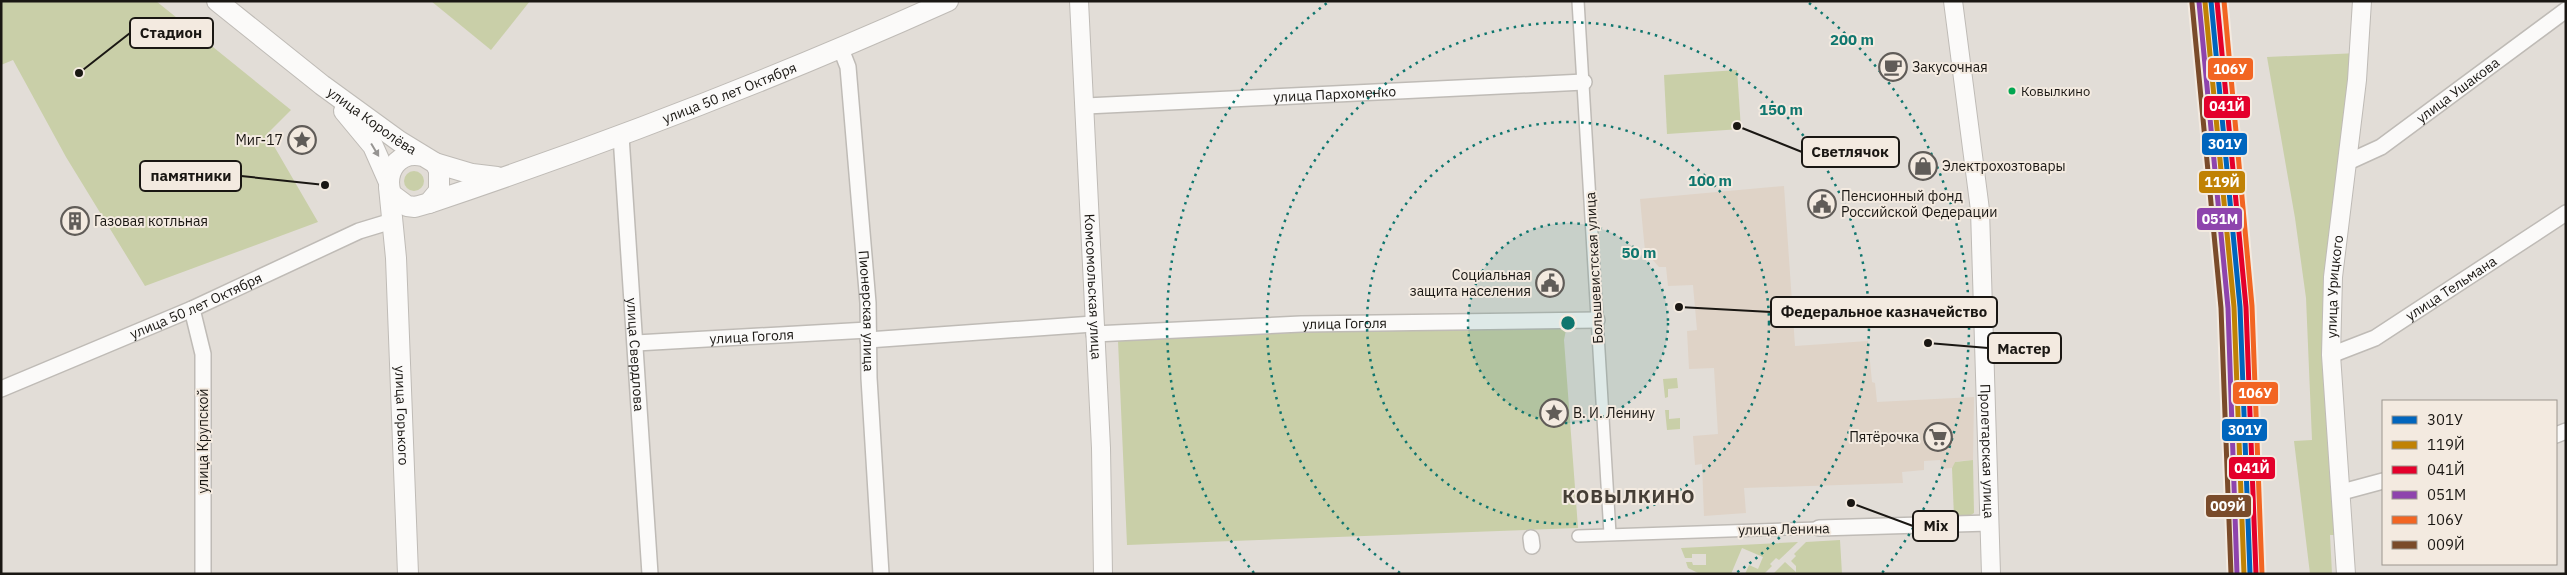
<svg xmlns="http://www.w3.org/2000/svg" width="2567" height="575" viewBox="0 0 2567 575" font-family="'IBM Plex Sans',sans-serif">
<style>
.commercial{fill:#dfd3c7}
.green{fill:#c9cfa8}
.lines{fill:none;stroke-linecap:round;stroke-linejoin:round}
.pedestrian-casing{stroke:#bfbbb6;stroke-width:14}
.minor-casing{stroke:#bfbbb6;stroke-width:18}
.tertiary-casing{stroke:#bfbbb6;stroke-width:20}
.secondary-casing{stroke:#bfbbb6;stroke-width:22}
.pedestrian{stroke:#fbfaf9;stroke-width:11}
.minor{stroke:#fbfaf9;stroke-width:15}
.tertiary{stroke:#fbfaf9;stroke-width:18}
.secondary{stroke:#fbfaf9;stroke-width:20}
.rail-1-casing{stroke:#f3eae0;stroke-width:9}
.rail-2-casing{stroke:#f3eae0;stroke-width:9}
.rail-3-casing{stroke:#f3eae0;stroke-width:9}
.rail-4-casing{stroke:#f3eae0;stroke-width:9}
.rail-5-casing{stroke:#f3eae0;stroke-width:9}
.rail-6-casing{stroke:#f3eae0;stroke-width:9}
.rail-1{stroke:#0065bd;stroke-width:5}
.rail-2{stroke:#c08205;stroke-width:5}
.rail-3{stroke:#e4002b;stroke-width:5}
.rail-4{stroke:#8e44ad;stroke-width:5}
.rail-5{stroke:#f26522;stroke-width:5}
.rail-6{stroke:#7a4b2a;stroke-width:5}
.oneway{fill:#969492}
.ring{fill:none;stroke:#0f766e;stroke-width:2.5;stroke-dasharray:2.5 5}
.bus-dot{fill:#00a651;stroke:#f3eae0;stroke-width:2}
.labels{text-anchor:middle;dominant-baseline:central;stroke-width:4;stroke-linejoin:round;paint-order:stroke}
.bus-label{font-size:13px;fill:#1a1713;stroke:#f3eae0;text-anchor:start}
.poi-label{font-size:14px;fill:#1a1713;stroke:#f3eae0;text-anchor:start}
.street-label{font-size:14px;fill:#1a1713;stroke:#f3eae0}
.district-label{font-size:19px;font-weight:bold;letter-spacing:1px;fill:#453e36;stroke:#f3eae0}
.centre{fill:#0f766e;stroke:#f3eae0;stroke-width:2.5}
.ring-label{font-size:15px;text-anchor:middle;font-weight:bold;fill:#0f766e;stroke:#f3eae0;stroke-width:4;stroke-linejoin:round;paint-order:stroke}
.leader{fill:none;stroke:#1a1713;stroke-width:2}
.callout-dot{fill:#1a1713;stroke:#f3eae0;stroke-width:2}
.callout{fill:#f3eae0;stroke:#1a1713;stroke-width:2}
.callout-label{font-size:15px;text-anchor:middle;font-weight:bold;fill:#1a1713}
.line-badge{stroke:#f3eae0;stroke-width:2}
.badge-label{font-size:14px;text-anchor:middle;font-weight:bold;fill:#fff}
</style>
<rect width="100%" height="100%" fill="#e2ddd7"/>
<!-- commercial -->
<polygon class="commercial" points="1784,186 1795,346 1868,341 1872,382 1875,383 1877,402 1974,397 1973,460 1959,461 1955,462 1952,468 1941,469 1940,460 1924,461 1924,470 1902,472 1903,483 1744,488 1746,513 1704,516 1702,464 1695,465 1693,436 1718,434 1714,368 1689,369 1687,331 1697,330 1693,285 1668,286 1666,267 1659,267 1645,251 1640,199"/>
<!-- green -->
<g class="green">
<polygon points="1,1 156,1 291,110 267,134 318,222 145,286 66,157 13,60 1,65"/>
<polygon points="431,1 530,1 491,50"/>
<polygon points="2359,53 2337,204 2337,535 2330,535 2332,574 2310,574 2294,441 2312,440 2306,298 2295,218 2267,57"/>
<polygon points="1737,70 1741,129 1667,134 1664,75"/>
<circle cx="414" cy="181" r="10"/>
<polygon points="1567,325 1564,340 1578,528 1127,545 1118,341 1333,331"/>
<polygon points="1677,378 1678,388 1668,389 1668,397 1665,398 1663,379"/>
<polygon points="1665,410 1669,410 1669,419 1680,418 1680,429 1667,430"/>
<polygon points="1973,460 1974,513 1971,515 1954,517 1952,468 1955,462"/>
<polygon points="1840,540 1842,574 1773,574 1785,562 1796,572 1796,566 1791,561 1796,556 1794,554 1806,542"/>
<polygon points="1798,542 1779,560 1776,558 1770,564 1772,566 1764,574 1745,574 1749,565 1758,569 1763,557 1742,548 1731,574 1700,574 1688,568 1686,562 1692,562 1693,565 1706,565 1706,554 1692,554 1692,558 1685,558 1681,548"/>
</g>
<g class="lines">
<defs>
<g id="pedestrian">
<polyline points="1578,1 1610,534"/>
<polyline points="1578,536 1819,528"/>
</g>
<g id="minor">
<path id="s1" d="M841 49 848 67 868 303 869 378 881 574"/>
<path id="s2" d="M1086 106 1584 82"/>
<path id="s3" d="M621 136 650 574"/>
<path id="s4" d="M2346 163 2381 147 2566 10"/>
<polyline points="192,309 203,354 203,574"/>
<path id="s5" d="M1094 334 1301 324 1597 320"/>
<polyline points="868,340 1093,324"/>
<path id="s6" d="M636 343 868 330"/>
<path id="s7" d="M2331 355 2375 338 2566 213"/>
<path id="s8" d="M1 389 192 309 359 231 392 221"/>
<polyline points="2556,435 2566,431"/>
<polyline points="2342,492 2383,481"/>
<polyline points="1819,528 1989,523"/>
<polyline points="1531,538 1532,546"/>
</g>
<g id="tertiary">
<path id="s9" d="M1079 1 1101 448 1103 574"/>
<path id="s10" d="M1953 1 1980 210 1991 574"/>
<path id="s11" d="M2346 574 2331 355 2333 277 2357 80 2362 1"/>
</g>
<g id="secondary">
<path id="s12" d="M217 1 322 85 399 141 435 163 439 170V191L429 203 415 207 407 206 391 194C384 172 398 150 423 156"/>
<polyline points="344,111 373,146 388,180"/>
<polyline points="435,163 472,174 497,177"/>
<path id="s13" d="M389 187 396 258 408 574"/>
<path id="s14" d="M429 203C605 144 779 77 948 1"/>
</g>
</defs>
<!-- pedestrian casing -->
<use href="#pedestrian" class="pedestrian-casing"/>
<!-- minor casing -->
<use href="#minor" class="minor-casing"/>
<!-- tertiary casing -->
<use href="#tertiary" class="tertiary-casing"/>
<!-- secondary casing -->
<use href="#secondary" class="secondary-casing"/>
<!-- pedestrian -->
<use href="#pedestrian" class="pedestrian"/>
<!-- minor -->
<use href="#minor" class="minor"/>
<!-- tertiary -->
<use href="#tertiary" class="tertiary"/>
<!-- secondary -->
<use href="#secondary" class="secondary"/>
<defs>
<polyline id="rail-1" points="2211,1 2240,307 2250,574"/>
<polyline id="rail-2" points="2205,2 2234,307 2244,574"/>
<polyline id="rail-3" points="2217,1 2246,307 2256,574"/>
<polyline id="rail-4" points="2199,2 2228,308 2237,574"/>
<polyline id="rail-5" points="2224,1 2252,306 2262,574"/>
<polyline id="rail-6" points="2192,3 2221,308 2231,574"/>
</defs>
<!-- rail-1 casing -->
<use href="#rail-1" class="rail-1-casing"/>
<!-- rail-2 casing -->
<use href="#rail-2" class="rail-2-casing"/>
<!-- rail-3 casing -->
<use href="#rail-3" class="rail-3-casing"/>
<!-- rail-4 casing -->
<use href="#rail-4" class="rail-4-casing"/>
<!-- rail-5 casing -->
<use href="#rail-5" class="rail-5-casing"/>
<!-- rail-6 casing -->
<use href="#rail-6" class="rail-6-casing"/>
<!-- rail-1 -->
<use href="#rail-1" class="rail-1"/>
<!-- rail-2 -->
<use href="#rail-2" class="rail-2"/>
<!-- rail-3 -->
<use href="#rail-3" class="rail-3"/>
<!-- rail-4 -->
<use href="#rail-4" class="rail-4"/>
<!-- rail-5 -->
<use href="#rail-5" class="rail-5"/>
<!-- rail-6 -->
<use href="#rail-6" class="rail-6"/>
</g>
<!-- one-way arrows -->
<defs><path id="oneway-solid" d="M-6-.8H1V-3.2L6.5 0L1 3.2V.8H-6Z" transform="scale(1.25)"/></defs>
<use class="oneway" href="#oneway-solid" transform="translate(375 150) rotate(59)"/>
<!-- distance rings -->
<circle cx="1568" cy="323" r="100" fill="#0f766e" fill-opacity=".12"/>
<g class="ring">
<circle cx="1568" cy="323" r="100"/>
<circle cx="1568" cy="323" r="201"/>
<path d="M1400 573A301 301 0 1 1 1736 573"/>
<path d="M1254 573A401 401 0 0 1 1327 3M1809 3A401 401 0 0 1 1882 573"/>
</g>
<!-- icons -->
<defs>
<symbol id="cafe-ring" viewBox="-11 -11 22 22"><circle r="9.5" fill="#f3eae0" stroke="#605c58" stroke-width="1.5"/><path d="M-5.5-4.5H6V0H3Q3 3.5 0 3.5H-2.5Q-5.5 3.5-5.5 0ZM3-3.2v2h1.7v-2ZM-6 4.5H4V6H-6Z" fill="#605c58"/></symbol>
<symbol id="sight-ring" viewBox="-11 -11 22 22"><circle r="9.5" fill="#f3eae0" stroke="#605c58" stroke-width="1.5"/><path d="M0-6L1.8-2.2L6-1.7L2.9 1.2L3.7 5.4L0 3.3L-3.7 5.4L-2.9 1.2L-6-1.7L-1.8-2.2Z" fill="#605c58"/></symbol>
<symbol id="shop-ring" viewBox="-11 -11 22 22"><circle r="9.5" fill="#f3eae0" stroke="#605c58" stroke-width="1.5"/><path d="M-5-2.5h2.3a2.7 3.5 0 0 1 5.4 0H5L5.5 6h-11ZM-1.5-2.5h3a1.5 2.3 0 0 0-3 0Z" fill="#605c58"/></symbol>
<symbol id="civic-ring" viewBox="-11 -11 22 22"><circle r="9.5" fill="#f3eae0" stroke="#605c58" stroke-width="1.5"/><path d="M-.6-6.5H3V-4.5H.6V-3L4-1V1h2V6H-6V1h2V-1L-.6-3ZM-1.2 2.5V6h2.4V2.5Z" fill="#605c58"/></symbol>
<symbol id="building-ring" viewBox="-11 -11 22 22"><circle r="9.5" fill="#f3eae0" stroke="#605c58" stroke-width="1.5"/><path d="M-4-6H4V6H1V3H-1V6H-4ZM-2.5-4.3h1.7v1.8h-1.7ZM.8-4.3h1.7v1.8H.8ZM-2.5-1h1.7V.8h-1.7ZM.8-1h1.7V.8H.8Z" fill="#605c58"/></symbol>
<symbol id="supermarket-ring" viewBox="-11 -11 22 22"><circle r="9.5" fill="#f3eae0" stroke="#605c58" stroke-width="1.5"/><path d="M-6-5.5h2.5l.6 2H6L4.5 2H-2.5L-4.4-4H-6ZM-1.5 3.2a1.3 1.3 0 1 0 .1 0ZM3 3.2a1.3 1.3 0 1 0 .1 0Z" fill="#605c58"/></symbol>
</defs>
<g fill-rule="evenodd">
<use href="#cafe-ring" x="1877" y="51" width="32" height="32"/>
<use href="#sight-ring" x="286" y="124" width="32" height="32"/>
<use href="#shop-ring" x="1907" y="150" width="32" height="32"/>
<use href="#civic-ring" x="1806" y="188" width="32" height="32"/>
<use href="#building-ring" x="59" y="205" width="32" height="32"/>
<use href="#civic-ring" x="1534" y="267" width="32" height="32"/>
<use href="#sight-ring" x="1538" y="397" width="32" height="32"/>
<use href="#supermarket-ring" x="1922" y="421" width="32" height="32"/>
</g>
<!-- markers -->
<circle class="bus-dot" cx="2012" cy="91" r="4.5"/>
<g class="labels">
<!-- bus labels -->
<g class="bus-label">
<text x="2021" y="91">Ковылкино</text>
</g>
<!-- poi labels -->
<g class="poi-label">
<text x="1912" y="67">Закусочная</text>
<text x="283" y="140" text-anchor="end">Миг-17</text>
<text x="1942" y="166">Электрохозтовары</text>
<text x="1841" y="196">Пенсионный фонд<tspan x="1841" dy="16">Российской Федерации</tspan></text>
<text x="94" y="221">Газовая котльная</text>
<text x="1531" y="275" text-anchor="end">Социальная<tspan x="1531" dy="16">защита населения</tspan></text>
<text x="1573" y="413">В. И. Ленину</text>
<text x="1919" y="437" text-anchor="end">Пятёрочка</text>
</g>
<!-- street labels -->
<g class="street-label">
<text stroke="none"><textPath href="#s4" startOffset="134">улица Ушакова</textPath></text>
<text stroke="none"><textPath href="#s14" startOffset="320">улица 50 лет Октября</textPath></text>
<text stroke="none"><textPath href="#s2" startOffset="249">улица Пархоменко</textPath></text>
<text stroke="none"><textPath href="#s12" startOffset="196">улица Королёва</textPath></text>
<text transform="translate(1594 268) rotate(-93)">Большевистская улица</text>
<text stroke="none"><textPath href="#s9" startOffset="286">Комсомольская улица</textPath></text>
<text stroke="none"><textPath href="#s11" startOffset="288">улица Урицкого</textPath></text>
<text stroke="none"><textPath href="#s7" startOffset="138">улица Тельмана</textPath></text>
<text stroke="none"><textPath href="#s8" startOffset="212">улица 50 лет Октября</textPath></text>
<text stroke="none"><textPath href="#s1" startOffset="264">Пионерская улица</textPath></text>
<text stroke="none"><textPath href="#s5" startOffset="251">улица Гоголя</textPath></text>
<text stroke="none"><textPath href="#s6" startOffset="116">улица Гоголя</textPath></text>
<text stroke="none"><textPath href="#s3" startOffset="219">улица Свердлова</textPath></text>
<text stroke="none"><textPath href="#s13" startOffset="229">улица Горького</textPath></text>
<text transform="translate(203 441) rotate(-90)">улица Крупской</text>
<text stroke="none"><textPath href="#s10" startOffset="452">Пролетарская улица</textPath></text>
<text transform="translate(1784 529) rotate(-1)">улица Ленина</text>
</g>
<!-- district labels -->
<g class="district-label">
<text x="1629" y="496">КОВЫЛКИНО</text>
</g>
</g>
<circle cx="1568" cy="323" r="8" class="centre"/>
<g class="ring-label">
<text x="1852" y="45">200 m</text>
<text x="1781" y="115">150 m</text>
<text x="1710" y="186">100 m</text>
<text x="1639" y="258">50 m</text>
</g>
<!-- callouts -->
<path class="leader" d="M79 73L130 33M1737 126L1802 152M325 185L241 176M1679 307L1771 312M1928 343L1988 348M1851 503L1913 526"/>
<g class="callout-dot">
<circle cx="79" cy="73" r="5"/>
<circle cx="1737" cy="126" r="5"/>
<circle cx="325" cy="185" r="5"/>
<circle cx="1679" cy="307" r="5"/>
<circle cx="1928" cy="343" r="5"/>
<circle cx="1851" cy="503" r="5"/>
</g>
<g class="callout">
<rect x="130" y="18" width="83" height="30" rx="5"/>
<rect x="1802" y="137" width="97" height="30" rx="5"/>
<rect x="140" y="161" width="101" height="30" rx="5"/>
<rect x="1771" y="297" width="226" height="30" rx="5"/>
<rect x="1988" y="333" width="73" height="30" rx="5"/>
<rect x="1913" y="511" width="45" height="30" rx="5"/>
</g>
<g class="callout-label">
<text x="171" y="38">Стадион</text>
<text x="1850" y="157">Светлячок</text>
<text x="191" y="181">памятники</text>
<text x="1884" y="317">Федеральное казначейство</text>
<text x="2024" y="354">Мастер</text>
<text x="1936" y="531">Mix</text>
</g>
<g class="line-badge">
<rect x="2207" y="57" width="47" height="24" rx="5" fill="#f26522"/>
<rect x="2203" y="95" width="48" height="24" rx="5" fill="#e4002b"/>
<rect x="2201" y="132" width="47" height="24" rx="5" fill="#0065bd"/>
<rect x="2198" y="170" width="48" height="24" rx="5" fill="#c08205"/>
<rect x="2196" y="207" width="47" height="24" rx="5" fill="#8e44ad"/>
<rect x="2232" y="381" width="47" height="24" rx="5" fill="#f26522"/>
<rect x="2221" y="418" width="47" height="24" rx="5" fill="#0065bd"/>
<rect x="2228" y="456" width="48" height="24" rx="5" fill="#e4002b"/>
<rect x="2205" y="494" width="47" height="24" rx="5" fill="#7a4b2a"/>
</g>
<g class="badge-label">
<text x="2230" y="74">106У</text>
<text x="2227" y="111">041Й</text>
<text x="2225" y="149">301У</text>
<text x="2222" y="187">119Й</text>
<text x="2220" y="224">051М</text>
<text x="2255" y="398">106У</text>
<text x="2245" y="435">301У</text>
<text x="2252" y="473">041Й</text>
<text x="2228" y="511">009Й</text>
</g>
<!-- border -->
<rect width="2567" height="575" fill="none" stroke="#1a1713" stroke-width="5"/>
<!-- legend -->
<rect x="2382" y="400" width="175" height="165" fill="#f3eae0" stroke="#9c968e"/>
<rect x="2392" y="416" width="25" height="8" fill="#0065bd" stroke="#9c968e"/>
<text x="2427" y="425" font-size="15" fill="#1a1713">301У</text>
<rect x="2392" y="441" width="25" height="8" fill="#c08205" stroke="#9c968e"/>
<text x="2427" y="450" font-size="15" fill="#1a1713">119Й</text>
<rect x="2392" y="466" width="25" height="8" fill="#e4002b" stroke="#9c968e"/>
<text x="2427" y="475" font-size="15" fill="#1a1713">041Й</text>
<rect x="2392" y="491" width="25" height="8" fill="#8e44ad" stroke="#9c968e"/>
<text x="2427" y="500" font-size="15" fill="#1a1713">051М</text>
<rect x="2392" y="516" width="25" height="8" fill="#f26522" stroke="#9c968e"/>
<text x="2427" y="525" font-size="15" fill="#1a1713">106У</text>
<rect x="2392" y="541" width="25" height="8" fill="#7a4b2a" stroke="#9c968e"/>
<text x="2427" y="550" font-size="15" fill="#1a1713">009Й</text>
</svg>
